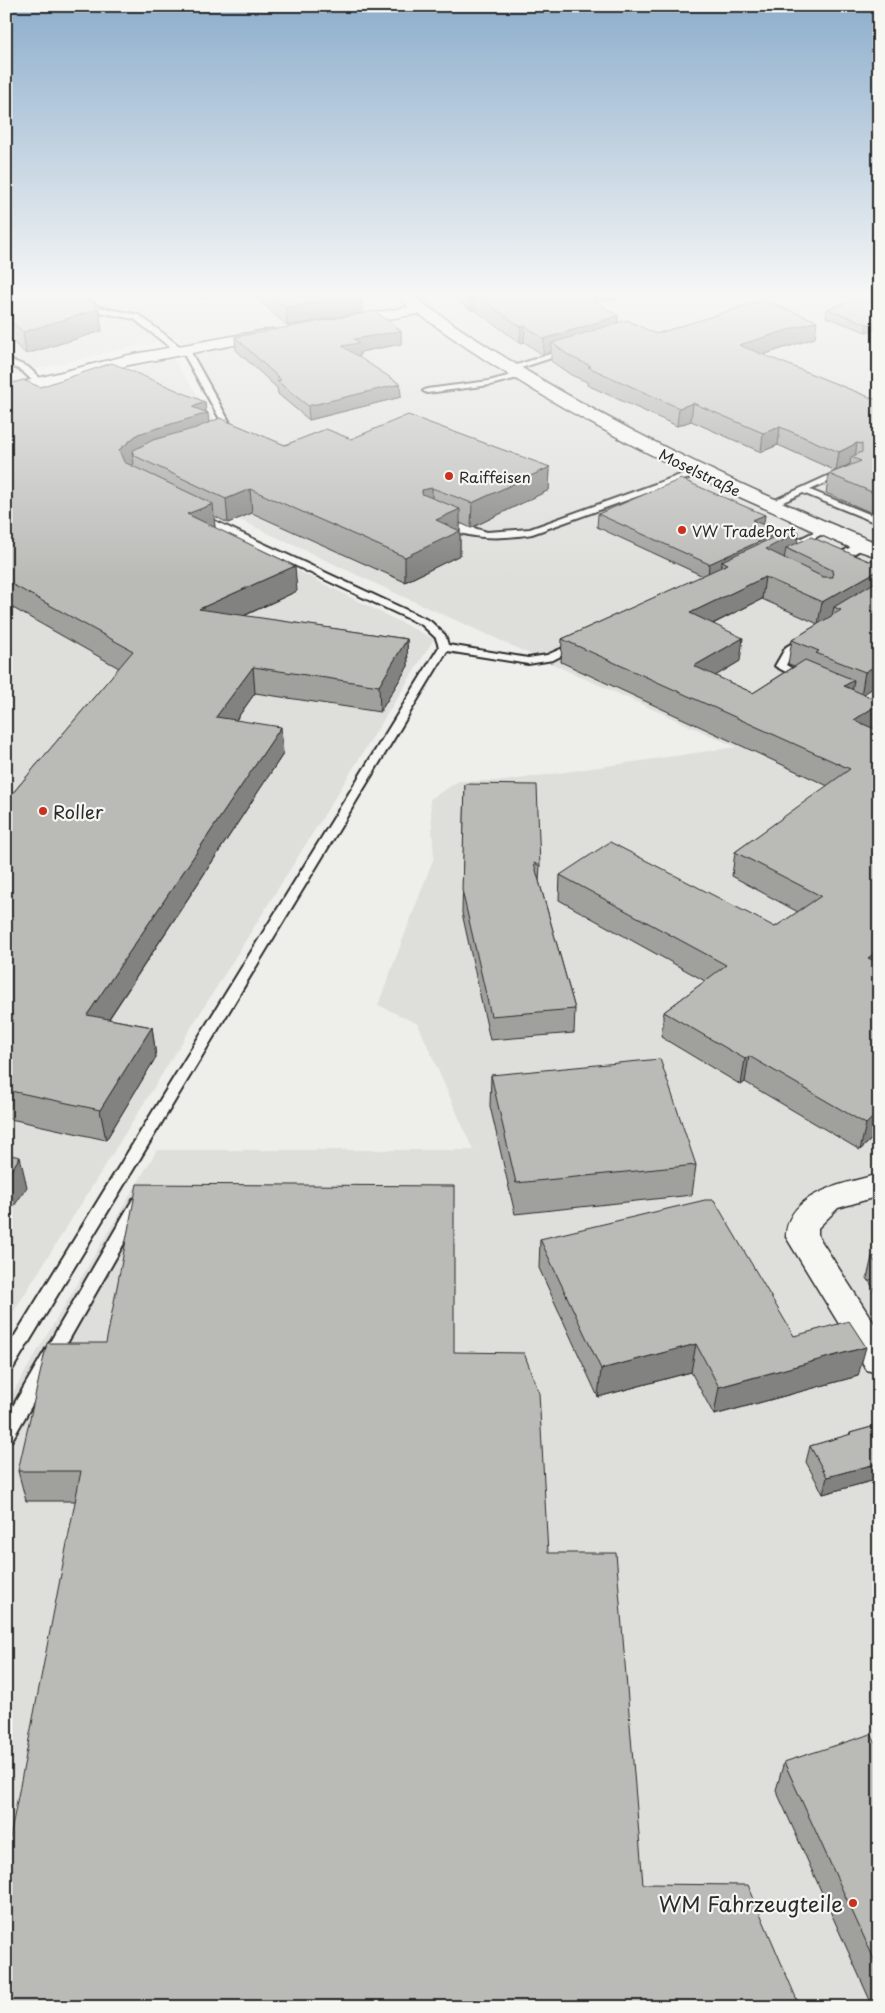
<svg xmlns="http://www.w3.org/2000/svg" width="885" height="2013" viewBox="0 0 885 2013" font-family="'Playpen Sans',sans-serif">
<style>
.built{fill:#dededb}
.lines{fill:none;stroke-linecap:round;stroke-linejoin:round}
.service-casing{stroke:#2b2b2b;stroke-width:4}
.minor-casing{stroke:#2b2b2b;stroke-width:3}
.service{fill:#f6f6f2;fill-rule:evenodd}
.minor{fill:#f6f6f2;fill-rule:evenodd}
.wall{fill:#a0a09d;stroke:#2b2b2b;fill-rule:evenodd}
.shaded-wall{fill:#828280;stroke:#2b2b2b}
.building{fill:#babab7;stroke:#2b2b2b}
.poi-dot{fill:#c8321e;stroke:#f6f6f2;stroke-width:2}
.labels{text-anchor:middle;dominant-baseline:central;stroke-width:4.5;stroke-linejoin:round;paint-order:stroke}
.far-street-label{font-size:15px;fill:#2b2b2b;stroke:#f6f6f2}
.far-poi-label{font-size:15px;fill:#2b2b2b;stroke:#f6f6f2;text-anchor:start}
.poi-label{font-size:18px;fill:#2b2b2b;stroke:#f6f6f2;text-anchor:start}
.near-poi-label{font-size:21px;fill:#2b2b2b;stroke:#f6f6f2;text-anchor:end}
</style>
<rect width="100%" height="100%" fill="#eeeeea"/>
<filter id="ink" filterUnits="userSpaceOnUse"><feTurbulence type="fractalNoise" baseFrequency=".02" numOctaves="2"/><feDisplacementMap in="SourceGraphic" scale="10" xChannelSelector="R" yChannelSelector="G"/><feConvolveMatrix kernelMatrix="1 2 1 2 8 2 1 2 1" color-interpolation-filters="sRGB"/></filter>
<g filter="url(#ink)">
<!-- built -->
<g class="built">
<polygon points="6,296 879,296 879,2007 6,2007 6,1404 157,1150 473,1150 418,1024 378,1005 434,857 430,799 459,781 504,781 736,747 402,596 144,475 245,444 177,337 6,376"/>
<polygon points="172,357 218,426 111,477 434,639 6,1324 6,405"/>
</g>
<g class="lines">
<defs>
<g id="service">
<polygon points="76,296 84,296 99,307 139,315 182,348 188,347 229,421 230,429 224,438 217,436 222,429 221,421 182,351 176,352 134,319 94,311"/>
<polygon points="565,349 572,351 512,371 505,369"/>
<polygon points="6,358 28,367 42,380 42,384 36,384 22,371 6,363"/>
<polygon points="519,373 522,373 522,377 490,385 427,393 423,391 427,389 489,381"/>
<polygon points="845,468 848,469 848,473 810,490 879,518 879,524 803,493 772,507 764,505"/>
<path d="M697 469 701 472 700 474 532 534C505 539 461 541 439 522L444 519 487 532 530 529Z"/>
<polygon points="196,515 202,515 430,621 445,635 448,645 528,658 547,655 579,641 584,644 553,660 528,664 447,651 12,1370 6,1372 6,1350 439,647 436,638 422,625 196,519"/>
<polygon points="826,526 831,529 829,531 785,552 777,550"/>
<path d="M864 541 867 542V546C854 553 840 566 826 553L831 550 839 553Z"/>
<polygon points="806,635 811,638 793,652 786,665 808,677 808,681 804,682 775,666 786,647"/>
<polygon points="139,1197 145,1199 147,1203 12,1440 6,1442 6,1418 133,1199"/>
</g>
<g id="minor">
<path d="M397 296H413C561 402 711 474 879 544V557C844 548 804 526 771 511 647 457 528 394 419 314L344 326 337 322 344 318 409 307Z"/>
<polygon points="272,329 277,331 280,334 277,337 129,365 6,396 6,386 129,355"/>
<path d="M879 1174V1196L838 1208 818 1228V1236L879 1331V1374L867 1370 786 1237C787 1192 844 1184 879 1174Z"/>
</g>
</defs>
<!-- service casing -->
<use href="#service" class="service-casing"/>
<!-- minor casing -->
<use href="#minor" class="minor-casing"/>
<!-- service -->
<use href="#service" class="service"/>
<!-- minor -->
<use href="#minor" class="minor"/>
</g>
<!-- wall -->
<g class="wall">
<polygon points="6,296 99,309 102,331 26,354 6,336"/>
<polygon points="254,296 362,296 287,326"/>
<polygon points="450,296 633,296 596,302 618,316 618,323 656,334 815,338 763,355 879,401 879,516 826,493 829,474 849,466 850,464 836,471 778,445 761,452 691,421 677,426 587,385 587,382 571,375 551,361 551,352 543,355 524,342 520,343 475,310 471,310"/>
<polygon points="879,296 879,328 866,332 826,317 827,309"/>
<polygon points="401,331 401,344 360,352 360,356 358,357 400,384 401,397 309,420 278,394 277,388 236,350 235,337"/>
<polygon points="6,385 205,402 206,412 209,423 285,445 351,439 550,467 549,490 471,528 460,523 460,555 405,582 252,513 228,523 214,516 215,528 297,591 244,616 407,639 408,666 380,712 255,693 236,720 283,754 109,1019 152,1027 156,1057 106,1140 6,1118 6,801 119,668 6,604"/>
<path d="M598 514 765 515 763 525 780 532 779 535 799 532 797 543 869 561 879 684 863 694 879 701V714L877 726 873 728 879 1132 860 1150 745 1082 741 1085 661 1037 664 1012 705 981 559 900 560 875 775 927 798 912 732 876 735 852 828 786 561 662 562 639 703 576 597 527ZM762 599 818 624 792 640 788 664 795 666 753 693 715 676 740 661 713 624Z"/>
<polygon points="465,784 540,866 539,881 575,1009 574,1033 490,1040 462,913"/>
<polygon points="491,1075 696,1165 692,1195 515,1214 490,1106"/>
<polygon points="540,1239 794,1336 858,1376 714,1415 691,1372 598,1397 539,1268"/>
<polygon points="879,1256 879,1297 867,1278 872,1257"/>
<polygon points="454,1352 548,1553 643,1884 800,2007 75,1501 26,1501 18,1471"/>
<polygon points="879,1425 879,1479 823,1494 806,1462 810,1446 849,1435 850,1433"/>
<polygon points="879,1750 879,2007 873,2007 776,1790 784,1762"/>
</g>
<!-- shaded-wall -->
<g class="shaded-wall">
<polygon points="199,296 220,296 199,299"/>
<polygon points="354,296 362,296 362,313 287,326 286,307"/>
<rect x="471" y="296" width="4" height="14"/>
<polygon points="577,296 633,296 577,305"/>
<polygon points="99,309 102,331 26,354 23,332"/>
<polygon points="618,316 617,332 552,343 551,352 543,355 544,339"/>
<polygon points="817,321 815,338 737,363 739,345"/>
<polygon points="879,321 879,328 866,332 867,324"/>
<polygon points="525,326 524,342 520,343 521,327"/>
<polygon points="401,331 401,344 360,352 360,356 343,359 342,346 354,339"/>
<polygon points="400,384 401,397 309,420 308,406"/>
<polygon points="205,402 206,414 208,413 210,436 132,451 134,464 122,474 119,450 138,434 192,407"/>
<polygon points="693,403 691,421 677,426 679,408"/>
<polygon points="780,427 778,445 761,452 763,433"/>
<polygon points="857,443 855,458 851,457 850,464 836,471 839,452"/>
<polygon points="550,467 549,490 471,528 472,503"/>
<polygon points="432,488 432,512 423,514 422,490"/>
<polygon points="250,489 252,513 228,523 226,499"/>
<polygon points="213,504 215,528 187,514"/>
<polygon points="460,509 460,555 405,582 405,557 436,520"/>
<polygon points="765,515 763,529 752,520"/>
<polygon points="780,532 778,543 799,532 796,553 786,548 784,560 728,564 722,561 721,572 708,578 709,564"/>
<polygon points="295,566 297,591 202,635 199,609"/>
<polygon points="879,570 879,589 834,607 832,616 818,624 822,602"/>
<polygon points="765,577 762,599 688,636 690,613"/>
<polygon points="743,638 740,661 692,690 694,666"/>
<polygon points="407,639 408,666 380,712 379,686"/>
<polygon points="879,664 879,684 861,696 865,672"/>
<polygon points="253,667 255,693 219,744 216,717"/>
<polygon points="854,680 850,703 844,686"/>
<polygon points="879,704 879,714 877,726 850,744 854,720"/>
<polygon points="281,727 283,754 92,1044 87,1015"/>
<polygon points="879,950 879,970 868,958"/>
<polygon points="152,1027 156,1057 106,1140 100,1110"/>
<polygon points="749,1056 745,1082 741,1085 745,1059"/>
<polygon points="879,1111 879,1132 860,1150 866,1124"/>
<polygon points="20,1157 27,1187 6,1218 6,1178"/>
<polygon points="696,1344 691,1372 598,1397 601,1369"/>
<polygon points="866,1347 858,1376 714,1415 719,1387"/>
<polygon points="879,1463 879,1479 823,1494 827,1477"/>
</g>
<!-- building -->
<g class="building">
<polygon points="6,296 82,296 99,309 23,332 6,317"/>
<polygon points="273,296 354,296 286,307"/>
<polygon points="477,296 587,296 618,316 544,339 525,326 521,327"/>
<polygon points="868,296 879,296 879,321 867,324 827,309"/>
<polygon points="763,300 817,321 739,345 879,401 879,495 829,474 861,461 851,457 862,452 862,444 857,443 839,452 780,427 763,433 693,403 679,408 588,367 591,366 571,357 552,343 627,320 656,334"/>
<polygon points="375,311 401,331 354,339 359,343 342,346 400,384 308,406 277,381 281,380 235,337"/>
<polygon points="112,363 205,402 192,407 208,413 138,434 119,450 124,462 213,504 187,514 295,566 199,609 407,639 379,686 253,667 216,717 281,727 87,1015 152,1027 100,1110 6,1090 6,801 133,651 6,581 6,385 23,380 40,387"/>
<polygon points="408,415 550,467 472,503 432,488 422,490 422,494 460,509 436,520 460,531 405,557 250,489 226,499 135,456 132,451 153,440 196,428 220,418 285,445 326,429 351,439"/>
<polygon points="681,479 765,515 752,520 780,532 709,564 598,514"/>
<polygon points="792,529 799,532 766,549 823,577 833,577 832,570 786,548 811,537 869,561 872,560 879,562 879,570 822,602 765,577 690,613 743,638 694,666 753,693 805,660 854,680 844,686 879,701 879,704 854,720 879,731 879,950 868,958 879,963 879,1111 866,1124 749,1056 745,1059 664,1012 726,965 560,875 610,842 775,927 821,896 735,852 850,769 562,639 728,564 722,561"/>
<polygon points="879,580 879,664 865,672 816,653 819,651 792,640 841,610 834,607"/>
<polygon points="465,784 537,785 540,866 534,863 575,1009 491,1016 462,890"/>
<polygon points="660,1059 696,1165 516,1183 491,1075"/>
<polygon points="6,1154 20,1157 6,1178"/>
<polygon points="137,1184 454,1186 454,1352 524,1353 539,1393 548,1553 616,1553 643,1884 748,1885 800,2007 6,2007 6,1858 81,1471 18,1471 47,1343 106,1343"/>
<polygon points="705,1200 714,1200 794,1336 849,1321 866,1347 719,1387 696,1344 601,1369 540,1239"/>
<polygon points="879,1256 879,1268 872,1257"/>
<polygon points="879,1425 879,1463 827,1477 810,1446 851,1434 850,1433"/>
<polygon points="871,1734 879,1750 879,1970 784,1762"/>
</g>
</g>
<!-- sky -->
<linearGradient id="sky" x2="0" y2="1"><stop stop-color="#8daecc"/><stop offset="0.51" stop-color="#f7f7f6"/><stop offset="1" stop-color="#f7f7f6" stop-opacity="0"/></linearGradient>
<rect width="885" height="578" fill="url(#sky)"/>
<!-- markers -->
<g class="poi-dot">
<circle cx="449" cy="476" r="5"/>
<circle cx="682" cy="530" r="5"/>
<circle cx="43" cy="811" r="5"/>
<circle cx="853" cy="1903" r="5"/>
</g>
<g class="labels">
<!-- far-street labels -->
<g class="far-street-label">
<text transform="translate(700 472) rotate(26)">Moselstraße</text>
</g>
<!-- far-poi labels -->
<g class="far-poi-label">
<text x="459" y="476">Raiffeisen</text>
<text x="692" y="530">VW TradePort</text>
</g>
<!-- poi labels -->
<g class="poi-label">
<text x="53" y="811">Roller</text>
</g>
<!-- near-poi labels -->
<g class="near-poi-label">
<text x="843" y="1903">WM Fahrzeugteile</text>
</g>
</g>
<!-- margin -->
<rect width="885" height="2013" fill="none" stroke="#f6f6f2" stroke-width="25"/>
<rect x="12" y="12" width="860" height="1988" fill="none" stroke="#2b2b2b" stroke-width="2" filter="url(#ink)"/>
</svg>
